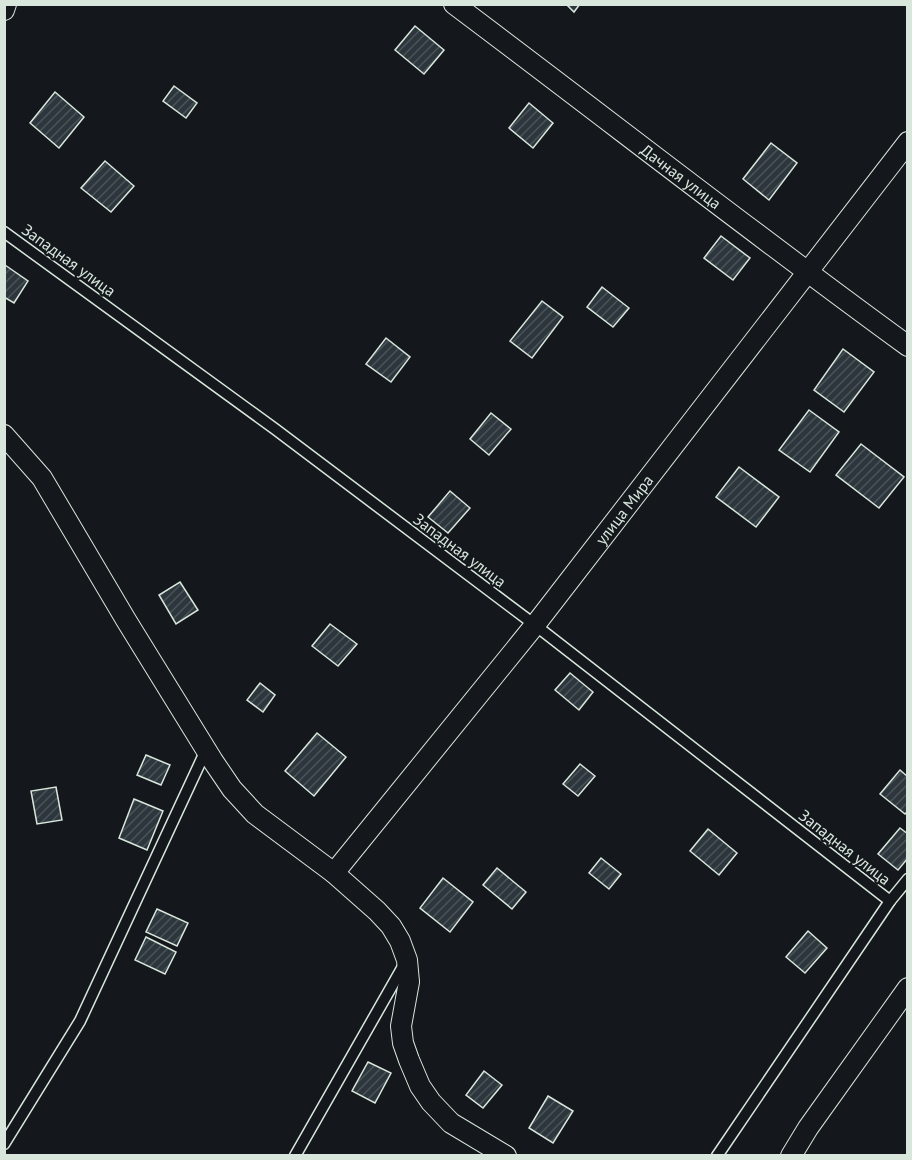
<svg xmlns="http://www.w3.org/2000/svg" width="912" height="1160" viewBox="0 0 912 1160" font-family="'PT Sans',sans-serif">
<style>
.building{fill:url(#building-hatch);stroke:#d8e6dc;stroke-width:1.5}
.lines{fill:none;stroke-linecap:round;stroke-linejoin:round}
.service-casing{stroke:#d8e6dc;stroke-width:13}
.minor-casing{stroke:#d8e6dc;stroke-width:22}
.service{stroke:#14181c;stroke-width:10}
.minor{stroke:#14181c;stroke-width:20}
.labels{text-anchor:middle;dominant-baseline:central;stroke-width:4.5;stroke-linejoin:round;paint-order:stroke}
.street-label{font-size:16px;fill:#d8e6dc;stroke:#14181c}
</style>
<defs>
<pattern id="building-hatch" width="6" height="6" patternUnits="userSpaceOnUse" patternTransform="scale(1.5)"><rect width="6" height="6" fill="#2c363c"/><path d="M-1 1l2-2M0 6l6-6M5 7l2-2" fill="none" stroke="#4a5358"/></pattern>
</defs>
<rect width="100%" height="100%" fill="#14181c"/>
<!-- building -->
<g class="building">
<polygon points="566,4 580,4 574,12"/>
<polygon points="415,26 444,50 424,74 395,50"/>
<polygon points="174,86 197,103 186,118 163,101"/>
<polygon points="55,92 84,117 59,148 30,123"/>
<polygon points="529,103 553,123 533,148 509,128"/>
<polygon points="771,143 797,163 769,200 743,179"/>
<polygon points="105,161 134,186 111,212 81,188"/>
<polygon points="721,236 750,258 733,280 704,258"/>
<polygon points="5,265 28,281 14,303 4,297"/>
<polygon points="602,287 629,308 613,327 587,307"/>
<polygon points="542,301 563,317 532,358 510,341"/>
<polygon points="386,338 410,357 391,382 366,364"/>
<polygon points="843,349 874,372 844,412 814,390"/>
<polygon points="809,410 839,432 810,472 779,450"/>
<polygon points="491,413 511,429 489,455 470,439"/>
<polygon points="861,444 904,477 879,508 836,475"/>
<polygon points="739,467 779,497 756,527 716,497"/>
<polygon points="450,491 470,508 448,533 428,517"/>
<polygon points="180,582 198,610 176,624 159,595"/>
<polygon points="330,624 357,644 338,666 312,646"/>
<polygon points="570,673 593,692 579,710 555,690"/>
<polygon points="260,683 275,695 263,712 247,700"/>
<polygon points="317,733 346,757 314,796 285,771"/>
<polygon points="146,755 170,765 161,785 137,775"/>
<polygon points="580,764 595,776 578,796 563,784"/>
<polygon points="900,770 908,777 908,811 905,814 880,794"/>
<polygon points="56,787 62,820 37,824 31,791"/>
<polygon points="134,799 163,811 147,850 119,838"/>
<polygon points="900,828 908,834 908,858 898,870 878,854"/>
<polygon points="708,829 737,853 719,875 690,851"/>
<polygon points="601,858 621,874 609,889 589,873"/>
<polygon points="497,868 526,892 512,909 483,885"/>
<polygon points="443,878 473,902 450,932 420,908"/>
<polygon points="157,909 188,923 177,946 146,932"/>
<polygon points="808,931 827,948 805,973 786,957"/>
<polygon points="146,937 176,952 165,974 135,960"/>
<polygon points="368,1062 391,1073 375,1103 352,1091"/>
<polygon points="484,1071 502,1085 483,1108 466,1095"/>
<polygon points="548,1096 573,1111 553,1143 529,1128"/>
</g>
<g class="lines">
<defs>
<g id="service">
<polyline points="4,232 275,429 535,625 890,901"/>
<polyline points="4,1144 80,1021 206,750"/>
<polyline points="295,1156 405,963"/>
<polyline points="717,1156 890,901 908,879"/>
</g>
<g id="minor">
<path id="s1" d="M454 4C606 118 755 235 908 346"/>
<polyline points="4,10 6,4"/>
<polyline points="4,435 42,478 126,620 213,761 232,789 255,814 334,873 377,911 391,926 400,941 407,960 409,982 401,1026 403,1043 409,1060 420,1086 431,1102 451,1123 506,1156"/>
<path id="s2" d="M334 873 535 625 908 142"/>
<polyline points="791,1156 808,1128 908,988"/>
</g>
</defs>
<!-- service casing -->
<use href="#service" class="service-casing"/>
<!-- minor casing -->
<use href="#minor" class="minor-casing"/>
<!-- service -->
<use href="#service" class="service"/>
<!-- minor -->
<use href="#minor" class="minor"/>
</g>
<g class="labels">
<!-- street labels -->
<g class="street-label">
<text stroke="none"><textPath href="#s1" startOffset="285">Дачная улица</textPath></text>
<text transform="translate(69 260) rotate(36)">Западная улица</text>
<text stroke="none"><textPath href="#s2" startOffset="465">улица Мира</textPath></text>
<text transform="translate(460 550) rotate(37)">Западная улица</text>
<text transform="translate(845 847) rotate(38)">Западная улица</text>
</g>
</g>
<!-- border -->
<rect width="912" height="1160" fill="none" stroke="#d8e6dc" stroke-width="12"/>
</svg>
